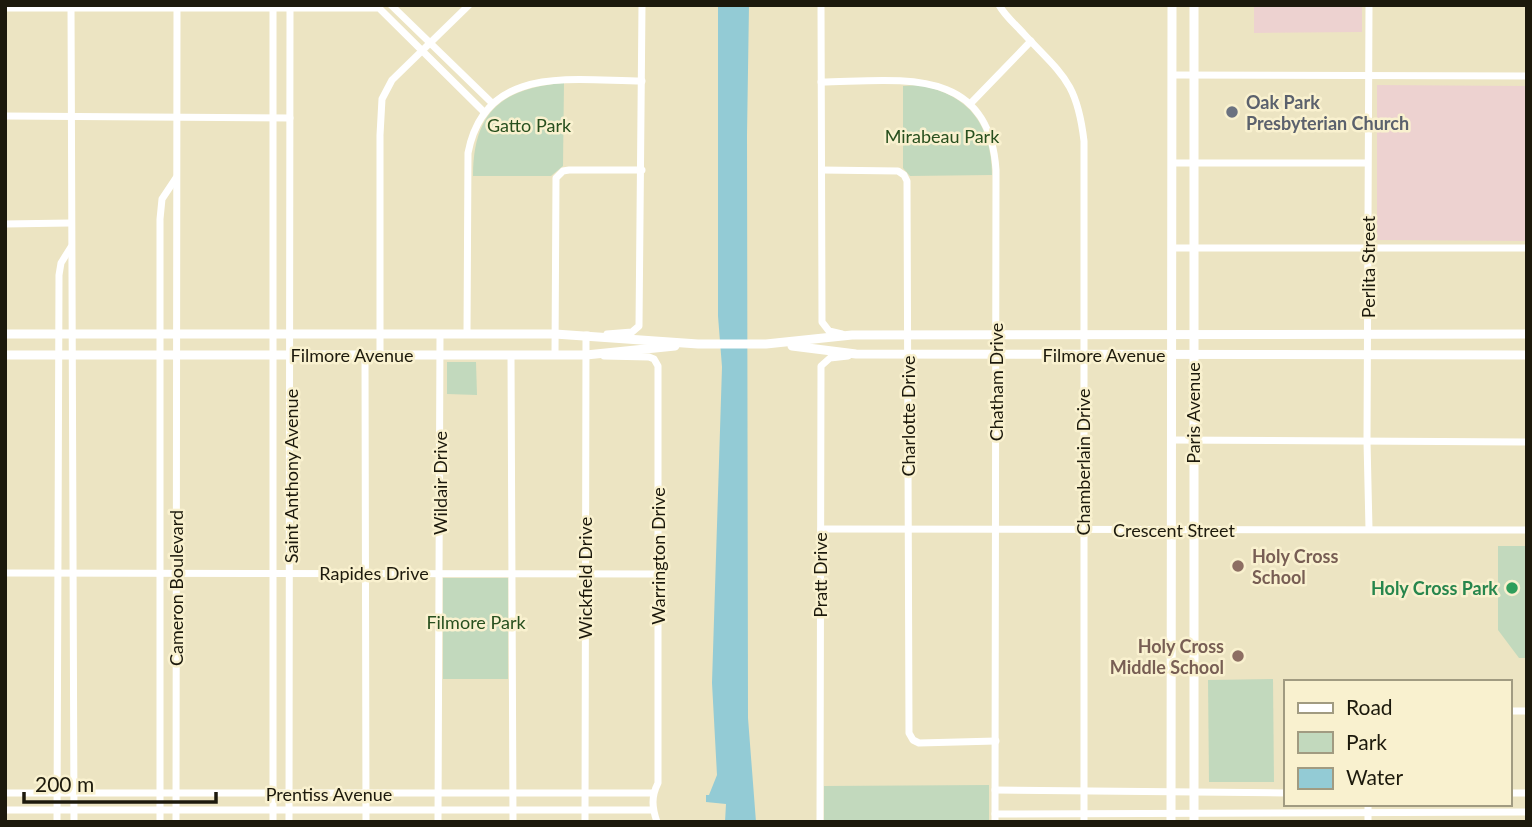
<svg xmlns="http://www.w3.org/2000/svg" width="1532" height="827" viewBox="0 0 1532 827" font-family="Lato,sans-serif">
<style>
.education{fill:#edd2d0}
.green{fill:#c2d9bd}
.water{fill:#93cbd5}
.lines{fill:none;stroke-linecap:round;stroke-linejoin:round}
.minor{stroke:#fff;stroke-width:7}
.tertiary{stroke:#fff;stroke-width:9}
.worship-dot{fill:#6b7280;stroke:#f9f1cf;stroke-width:2.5}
.education-dot{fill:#8d6e63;stroke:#f9f1cf;stroke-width:2.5}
.leisure-dot{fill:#2e9e5b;stroke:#f9f1cf;stroke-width:2.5}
.labels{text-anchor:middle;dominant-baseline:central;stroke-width:5;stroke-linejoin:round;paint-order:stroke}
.worship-label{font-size:18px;font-weight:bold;fill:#5b616d;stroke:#f9f1cf;text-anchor:start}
.park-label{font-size:18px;fill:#274f1e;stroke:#f9f1cf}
.street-label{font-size:18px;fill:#1c190c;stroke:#f9f1cf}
.education-label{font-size:18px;font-weight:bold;fill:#785e54;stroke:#f9f1cf;text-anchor:start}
.leisure-label{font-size:18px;font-weight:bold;fill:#27864d;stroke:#f9f1cf;text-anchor:end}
</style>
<rect width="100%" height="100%" fill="#ece4c2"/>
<!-- education -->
<g class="education">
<polygon points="1254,5 1362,5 1362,32 1254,33"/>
<polygon points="1377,85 1527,86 1527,241 1377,240"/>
</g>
<!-- green -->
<g class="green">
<path d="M564 83 563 166 551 176H473C473 112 502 88 564 83Z"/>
<path d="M919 85C970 95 991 125 992 175L910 176 903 168V86Z"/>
<polygon points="447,362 476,362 477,395 447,394"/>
<polygon points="1498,546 1527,546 1527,658 1519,658 1498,630"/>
<rect x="443" y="578" width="65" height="101"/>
<polygon points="1273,679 1274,782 1209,782 1208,680"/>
<polygon points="989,785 989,822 824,822 824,786"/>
</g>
<!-- water -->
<polygon class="water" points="718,5 749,5 747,135 748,718 756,822 725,822 726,804 706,802 706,795 709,795 717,775 712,683 722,367 718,316"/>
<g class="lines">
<!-- minor -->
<g class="minor">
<polyline points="71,5 74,822"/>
<polyline points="391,5 492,103"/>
<polyline points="821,5 822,322 829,331 842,334"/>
<path d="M999 5C1005 16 1016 25 1024 34 1062 75 1077 81 1084 141V822"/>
<polyline points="1369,5 1367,441 1369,529"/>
<polyline points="5,8 379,8 484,112"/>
<polyline points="1172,75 1527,76"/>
<path d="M821 82C899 81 989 64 996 170L995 822"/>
<polyline points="971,103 1031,41"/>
<polyline points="5,116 290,118"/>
<polyline points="1172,163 1367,163"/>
<polyline points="822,170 898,171 904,175 907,181 909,733 913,740 919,743 996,741"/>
<polyline points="5,224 70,223"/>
<polyline points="1172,248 1527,248"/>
<path d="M467 334 468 153C485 63 574 81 642 81"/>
<polyline points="607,334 632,332 639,326 642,5"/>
<polyline points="365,355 366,822"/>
<polyline points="380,355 380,135 382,99 392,80 469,5"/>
<polyline points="511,355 513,822"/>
<polyline points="555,355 556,178 563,171 569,170 642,170"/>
<path d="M604 356 649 357 654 359 658 366V783C651 797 652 807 657 822"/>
<polyline points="1171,440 1527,442"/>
<polyline points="821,529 1527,530"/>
<polyline points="5,573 658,574"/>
<polyline points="1509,711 1527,711"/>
<polyline points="995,790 1285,793"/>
<polyline points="5,793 653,793"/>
<polyline points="1509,793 1527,793"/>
<polyline points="5,810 653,810"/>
<polyline points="995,814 1527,812"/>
<polyline points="57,822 59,275 61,263 71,247"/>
<polyline points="160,822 160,219 162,199 176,178"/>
<polyline points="176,822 177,5"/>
<polyline points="273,822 273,5"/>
<polyline points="289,822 290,5"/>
<polyline points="438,822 440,334"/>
<polyline points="585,822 586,335 588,335"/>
<polyline points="820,822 821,366 830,358 848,356"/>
<polyline points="1368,822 1368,804"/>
</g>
<!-- tertiary -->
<g class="tertiary">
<polyline points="1194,5 1194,822"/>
<polyline points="5,334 555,334 698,344 766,344 852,335 1527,334"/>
<polyline points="792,346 856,354 1527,355"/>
<polyline points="5,355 586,355 675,346"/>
<polyline points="1171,822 1172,5"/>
</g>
</g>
<!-- markers -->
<circle class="worship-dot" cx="1232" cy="112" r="7"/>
<g class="education-dot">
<circle cx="1238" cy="566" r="7"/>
<circle cx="1238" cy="656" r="7"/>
</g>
<circle class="leisure-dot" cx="1512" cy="588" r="7"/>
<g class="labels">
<!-- worship labels -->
<g class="worship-label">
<text x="1246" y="102">Oak Park<tspan x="1246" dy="21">Presbyterian Church</tspan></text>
</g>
<!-- park labels -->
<g class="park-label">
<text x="529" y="125">Gatto Park</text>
<text x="942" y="136">Mirabeau Park</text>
<text x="476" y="622">Filmore Park</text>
</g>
<!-- street labels -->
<g class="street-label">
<text transform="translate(1368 267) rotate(-90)">Perlita Street</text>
<text x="352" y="355">Filmore Avenue</text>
<text x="1104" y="355">Filmore Avenue</text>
<text transform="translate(996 382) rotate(-90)">Chatham Drive</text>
<text transform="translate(1193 413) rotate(-90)">Paris Avenue</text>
<text transform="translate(908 416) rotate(-90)">Charlotte Drive</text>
<text transform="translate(1083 462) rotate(-90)">Chamberlain Drive</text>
<text transform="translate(291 476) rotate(-90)">Saint Anthony Avenue</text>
<text transform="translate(440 483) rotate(-90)">Wildair Drive</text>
<text x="1174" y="530">Crescent Street</text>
<text transform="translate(658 556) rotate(-90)">Warrington Drive</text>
<text x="374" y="573">Rapides Drive</text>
<text transform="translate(820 575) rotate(-90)">Pratt Drive</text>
<text transform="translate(585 578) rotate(-90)">Wickfield Drive</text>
<text transform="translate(176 588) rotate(-90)">Cameron Boulevard</text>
<text x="329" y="794">Prentiss Avenue</text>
</g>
<!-- education labels -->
<g class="education-label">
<text x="1252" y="556">Holy Cross<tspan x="1252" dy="21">School</tspan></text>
<text x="1224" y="646" text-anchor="end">Holy Cross<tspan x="1224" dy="21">Middle School</tspan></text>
</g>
<!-- leisure labels -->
<g class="leisure-label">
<text x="1498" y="588">Holy Cross Park</text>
</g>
</g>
<!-- border -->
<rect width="1532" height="827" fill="none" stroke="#1c190c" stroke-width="14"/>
<!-- legend -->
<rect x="1284" y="680" width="228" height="126" fill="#f9f1cf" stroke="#a19b81" stroke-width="2"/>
<rect x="1298" y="703" width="35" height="10" fill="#ffffff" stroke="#a19b81" stroke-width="2"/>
<text x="1346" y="715" font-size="21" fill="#1c190c">Road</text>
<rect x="1298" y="732" width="35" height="21" fill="#c2d9bd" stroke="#a19b81" stroke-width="2"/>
<text x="1346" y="750" font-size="21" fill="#1c190c">Park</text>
<rect x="1298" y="768" width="35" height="21" fill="#93cbd5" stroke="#a19b81" stroke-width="2"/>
<text x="1346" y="785" font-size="21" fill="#1c190c">Water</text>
<!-- scale -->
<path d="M24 792v10h192v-10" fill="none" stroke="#1c190c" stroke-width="3.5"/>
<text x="35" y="792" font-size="21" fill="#1c190c" stroke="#f9f1cf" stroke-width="5" paint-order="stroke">200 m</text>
</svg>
